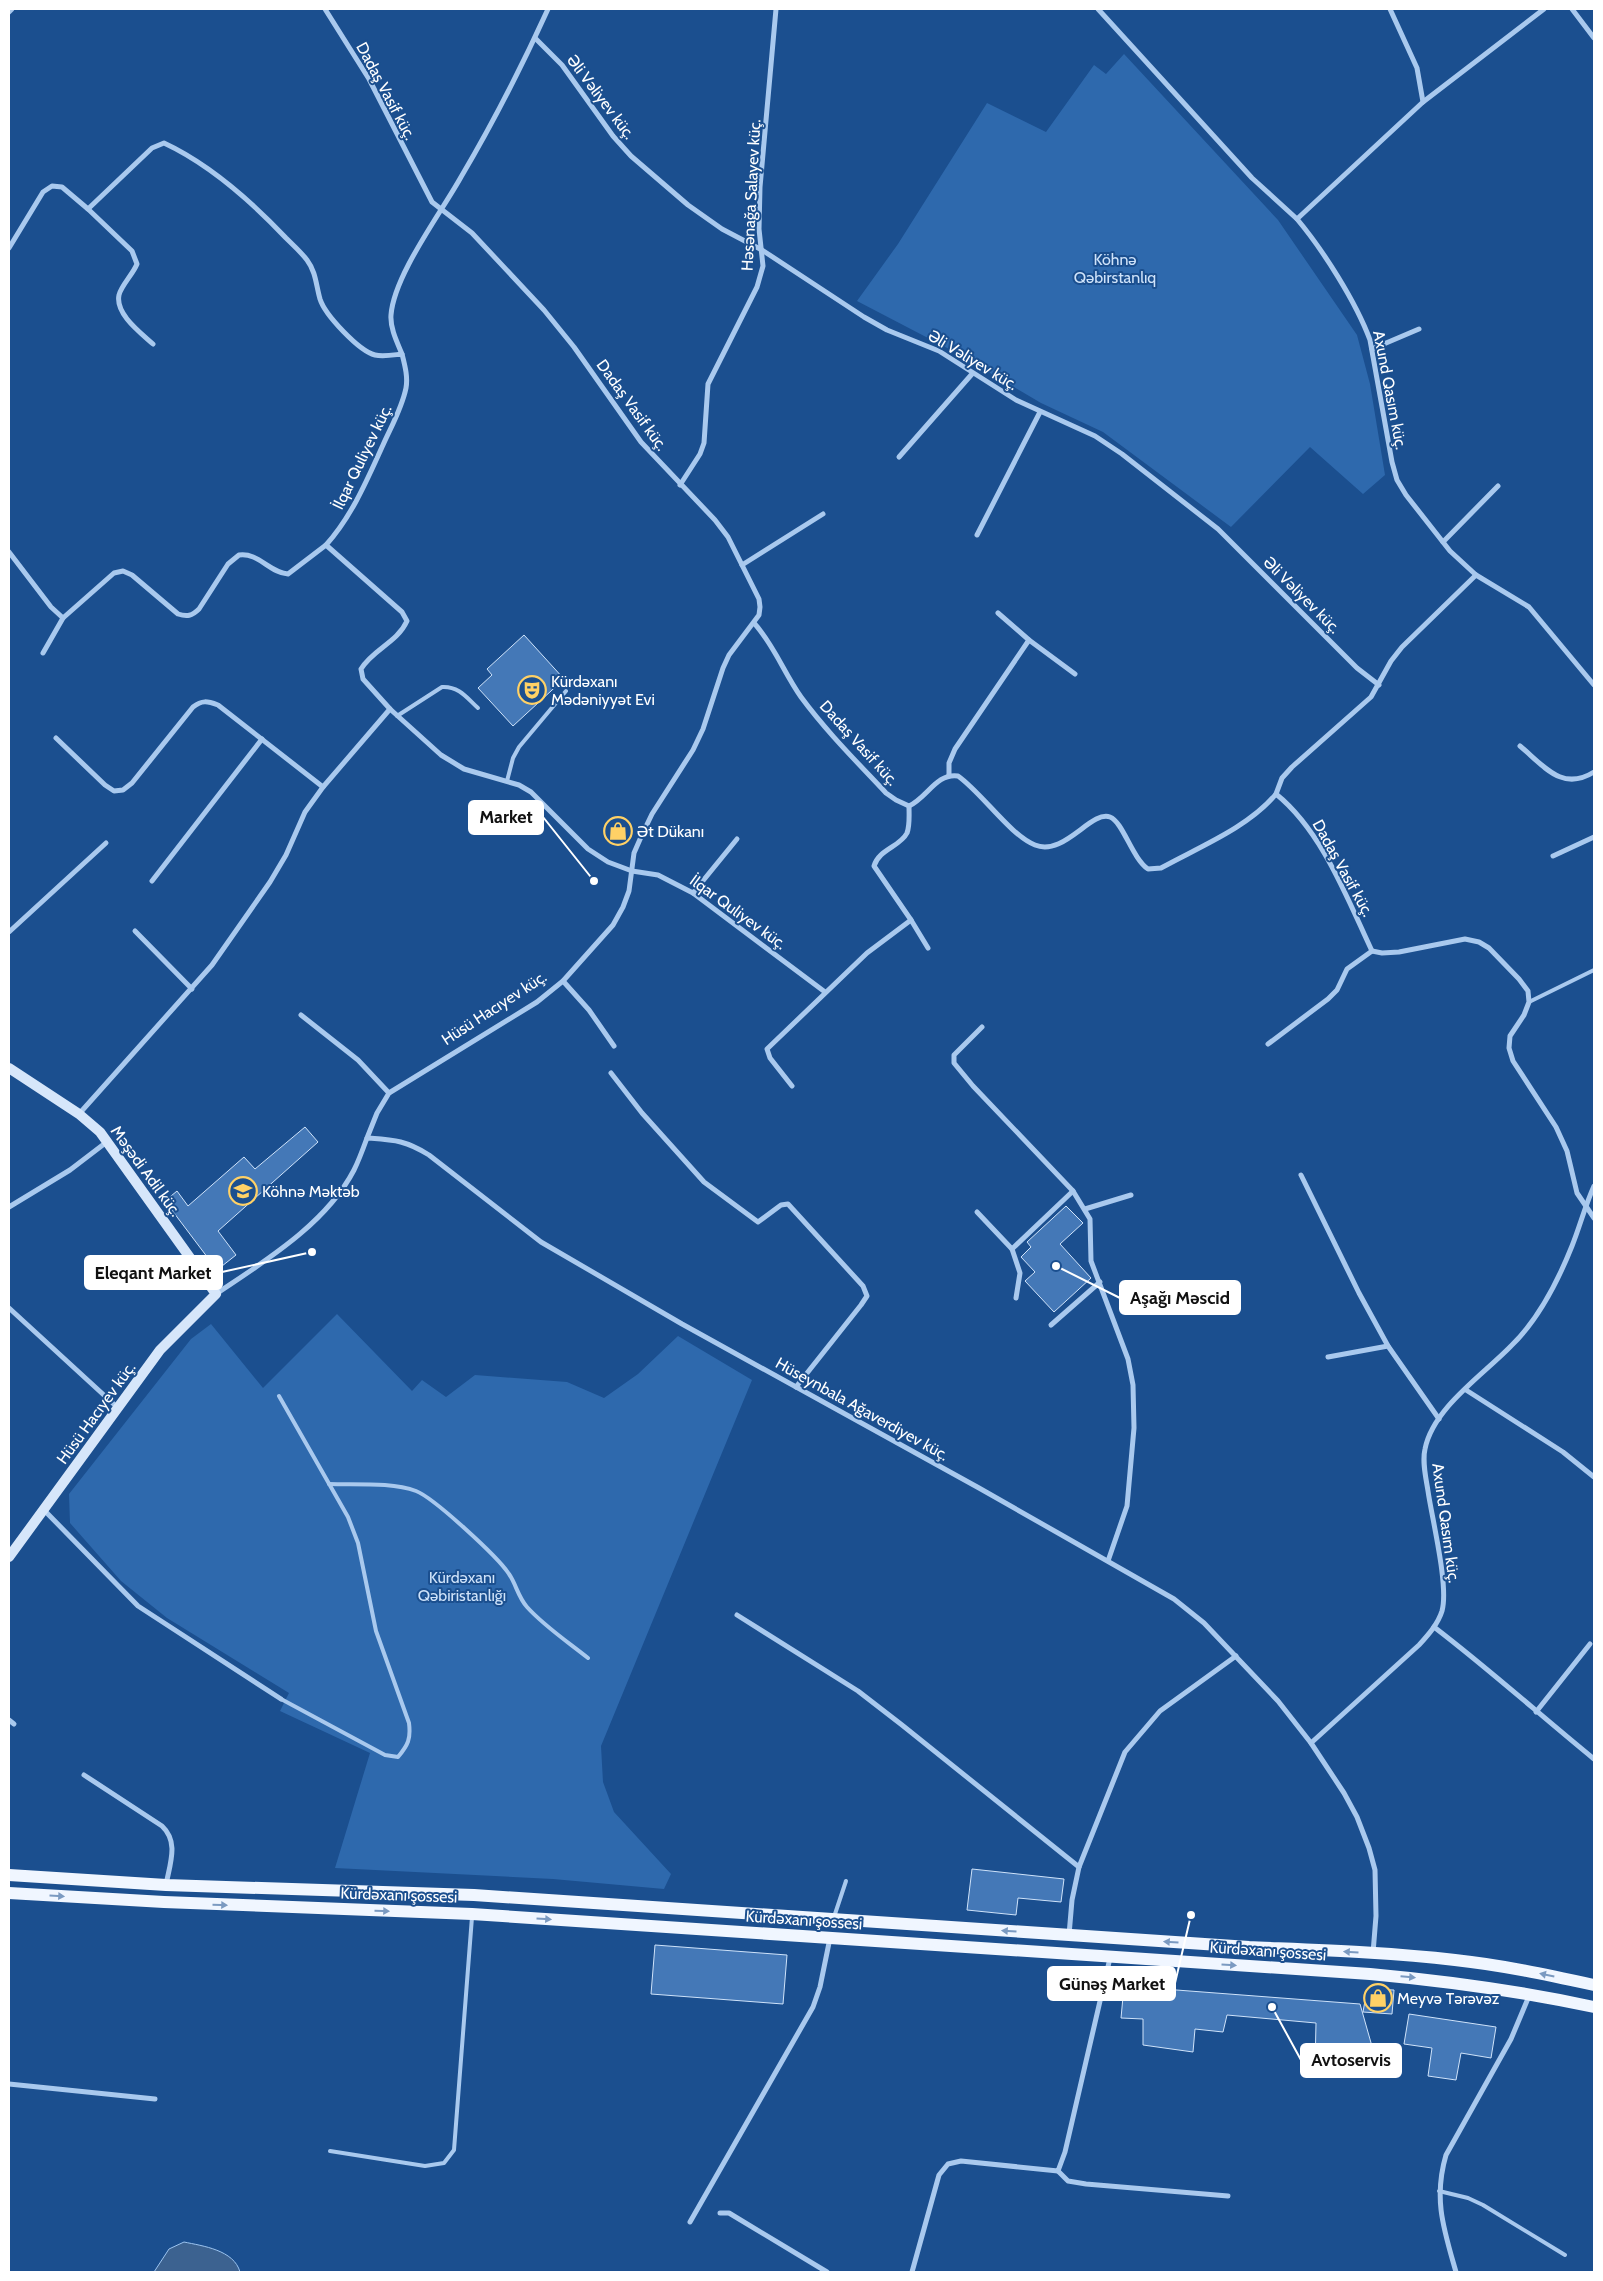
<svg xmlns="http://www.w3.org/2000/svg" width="1603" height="2281" viewBox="0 0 1603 2281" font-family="Cabin,sans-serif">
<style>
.green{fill:#2e69ad}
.water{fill:#3c6290;stroke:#9cc4f0}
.building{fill:#4478b7;stroke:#cfe3fa}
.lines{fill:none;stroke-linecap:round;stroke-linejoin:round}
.lane{stroke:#a9c9ee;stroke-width:4}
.street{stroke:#a9c9ee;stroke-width:5}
.secondary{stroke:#d6e6fa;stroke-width:10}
.primary{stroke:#f0f6ff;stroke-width:12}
.oneway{fill:#7b9ac1}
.labels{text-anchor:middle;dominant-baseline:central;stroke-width:4;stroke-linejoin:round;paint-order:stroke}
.street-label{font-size:16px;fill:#fff;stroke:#1b4f8f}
.park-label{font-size:16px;fill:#cfe3fa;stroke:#1b4f8f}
.poi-label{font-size:16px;fill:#fff;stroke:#1b4f8f;text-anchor:start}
.leader{fill:none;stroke:#fff;stroke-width:2}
.callout-dot{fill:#fff;stroke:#1b4f8f;stroke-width:2}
.callout{fill:#fff;stroke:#fff;stroke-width:2}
.callout-label{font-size:18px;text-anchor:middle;font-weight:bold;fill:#111}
</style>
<rect width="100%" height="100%" fill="#1b4f8f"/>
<!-- green -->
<g class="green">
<polygon points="1124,54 1278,220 1357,335 1370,384 1385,475 1363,494 1310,447 1231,527 1103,432 1041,403 951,350 857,301 898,244 987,103 1046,132 1094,65 1106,74"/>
<polygon points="337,1314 412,1391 422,1380 446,1397 475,1375 567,1382 604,1398 638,1374 678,1336 752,1380 601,1746 603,1782 614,1812 671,1874 664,1889 553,1879 335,1868 370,1753 280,1711 289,1693 167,1618 121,1581 70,1523 69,1494 191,1339 211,1324 263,1388"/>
</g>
<!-- water -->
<path class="water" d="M184 2242C203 2246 234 2250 240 2272H154L169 2249Z"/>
<!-- building -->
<g class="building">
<polygon points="524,635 564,679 513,726 478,688 492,675 487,669"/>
<polygon points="305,1127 318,1142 218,1231 236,1255 217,1270 165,1201 177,1191 188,1206 244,1157 255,1169"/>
<polygon points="1066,1206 1083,1223 1060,1244 1091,1278 1054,1312 1025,1281 1035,1272 1021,1257 1031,1247 1027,1242"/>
<polygon points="972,1869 1064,1879 1061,1902 1018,1898 1016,1915 967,1910"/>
<polygon points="655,1945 787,1955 783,2004 651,1994"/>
<polygon points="1124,1986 1360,2004 1379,2071 1315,2067 1316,2023 1227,2015 1223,2032 1195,2029 1193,2052 1143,2045 1143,2019 1121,2018"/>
<polygon points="1367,1989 1394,1990 1392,2014 1363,2012"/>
<polygon points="1409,2014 1496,2027 1491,2058 1461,2053 1456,2080 1428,2076 1432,2048 1404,2044"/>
</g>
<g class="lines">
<!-- lane -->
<g class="lane">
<path d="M397 716 442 687C459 686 467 698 478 708"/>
<polyline points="507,781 513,758 519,747 566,691"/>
<polyline points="1529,1002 1594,970"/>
<path d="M279 1396 348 1517 358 1543 376 1631 409 1723C411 1739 408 1745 398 1757L385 1755 281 1699"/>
<path d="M329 1484C355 1485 392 1482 416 1491 434 1498 498 1557 509 1574 516 1584 518 1597 527 1607 544 1626 568 1642 588 1658"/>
<polyline points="834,1917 846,1881"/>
<polyline points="330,2151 425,2166 444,2163 454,2150 472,1917"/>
<polyline points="1439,2191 1468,2198 1483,2205 1565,2255"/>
</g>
<!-- street -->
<g class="street">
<polyline points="325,9 369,79 432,202 472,233 544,310 574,347 641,442 715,520 728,537 759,599 760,607 759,615 729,655 723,668 703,729 693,750 652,814 641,837 634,853 629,891 623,907 613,925 563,981 537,1002 389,1093 377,1113 367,1138"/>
<polyline points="1098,9 1252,178 1297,219"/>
<path d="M1390 9 1417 68 1423 102 1297 219C1323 250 1356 302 1370 340L1392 462 1397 480 1406 495 1450 551 1476 575 1529 607 1594 685"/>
<polyline points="1572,9 1594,38"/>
<polyline points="9,12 12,9"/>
<polyline points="535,38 562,65 613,136 631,156 688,205 722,229 762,250 864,317 887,330 939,351 1016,400 1095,436 1122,454 1218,529 1357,668 1379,685"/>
<polyline points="1423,102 1544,9"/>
<path d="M88 209 132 251 137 264C133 274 121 286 119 295 115 314 141 333 153 344"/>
<path d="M9 248 43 192 52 186 62 187 88 209 152 148 164 143C209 164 252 202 286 238 293 245 301 252 307 260 316 272 316 285 320 299 325 315 359 351 375 355 383 357 393 355 402 354 405 366 408 377 406 388 402 408 391 427 383 445 367 480 352 516 326 545L402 612 407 621C397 643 373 649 361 669L363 679 390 709 441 755 464 769 519 785 531 792 588 849 608 862 632 871 658 875 693 893 825 992"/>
<polyline points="1372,349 1419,329"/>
<path d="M402 354C397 342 390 328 391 315 394 275 441 213 461 177 493 123 522 66 548 9"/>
<polyline points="899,457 972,374"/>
<polyline points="680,485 700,454 704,443 708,384 757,287 763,266 759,229 760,187 776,9"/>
<polyline points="977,535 1040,412"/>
<polyline points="1443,542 1498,486"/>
<polyline points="9,552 51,607 63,618 43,653"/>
<polyline points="742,565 823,514"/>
<polyline points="998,613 1029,640 1075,674"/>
<path d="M63 618 114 573 123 571 132 575 178 614C187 617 192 616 199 609L228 564 239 555C258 552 270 573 288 574L326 545"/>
<path d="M754 623C774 645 784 673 801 697 826 731 857 762 886 793L896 800 909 806C928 797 936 773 958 776 982 793 1010 835 1035 845 1064 857 1091 810 1110 817 1123 822 1132 858 1148 869L1161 868C1199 847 1249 827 1276 794 1322 831 1347 898 1372 951L1382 953 1399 952 1465 939 1479 942 1489 948 1519 979 1528 991 1529 1002 1524 1015 1510 1036 1509 1048 1513 1061 1556 1127 1567 1151 1577 1193 1594 1218"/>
<path d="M56 738 105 785 114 791 123 790 132 783 193 707C202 700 207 701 218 705L323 787"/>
<path d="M1520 746C1544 766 1562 792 1594 772"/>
<polyline points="949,775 949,763 955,749 1029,640"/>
<polyline points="1276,794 1282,778 1292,767 1371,697 1391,661 1402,647 1476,575"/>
<polyline points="1553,856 1594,837"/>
<polyline points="152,881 262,739"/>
<polyline points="693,893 737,839"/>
<polyline points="911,920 928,948"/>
<polyline points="135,931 192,989"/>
<polyline points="9,932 106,843"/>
<polyline points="563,981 589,1010 614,1046"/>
<polyline points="301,1015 358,1060 389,1093"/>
<polyline points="982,1027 954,1055 954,1063 973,1086 1073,1191 1090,1219 1091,1261 1128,1359 1133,1385 1134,1428 1127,1506 1108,1561"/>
<polyline points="1268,1044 1328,999 1337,990 1347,969 1372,951"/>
<polyline points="611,1073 642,1113 704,1182 758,1222 781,1205 788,1204 863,1286 867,1296 861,1305 796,1387"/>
<path d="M792 1086 770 1058 767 1049 867 953 911 920 874 866C879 849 900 847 907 833 910 825 909 815 909 806"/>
<polyline points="79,1114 212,965 270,882 286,855 305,812 323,787 390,709"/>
<polyline points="1301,1175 1359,1293 1388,1346 1439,1419"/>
<polyline points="9,1207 70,1170 108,1141"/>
<polyline points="1085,1209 1131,1195"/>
<polyline points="977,1212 1012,1249"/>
<path d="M216 1294C265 1261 326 1224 354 1170 359 1160 363 1149 367 1138 394 1140 405 1140 429 1155L541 1242 682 1324 979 1488 1174 1599 1204 1623 1278 1701 1311 1743 1344 1793 1357 1817 1369 1848 1375 1870 1376 1916 1373 1953"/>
<polyline points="1016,1298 1020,1273 1012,1249 1073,1191"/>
<polyline points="9,1308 118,1408"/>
<polyline points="1051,1325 1100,1282"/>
<polyline points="1328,1357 1388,1346"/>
<polyline points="1466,1390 1563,1452 1594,1477"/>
<polyline points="43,1509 138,1606 281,1699"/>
<polyline points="737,1615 858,1691 902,1725 1079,1867"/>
<path d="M1434 1627C1489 1669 1540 1715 1594 1759"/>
<polyline points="1536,1712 1590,1644"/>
<polyline points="9,1720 14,1724"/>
<path d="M1311 1743 1419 1645C1428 1635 1438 1624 1442 1611 1449 1586 1432 1519 1428 1491 1426 1478 1422 1462 1425 1449 1433 1408 1483 1375 1511 1346 1538 1320 1558 1281 1572 1246 1580 1226 1585 1206 1594 1186"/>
<path d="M84 1775 162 1826C179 1842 170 1863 166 1885"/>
<polyline points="1069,1935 1072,1900 1079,1867 1125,1752 1160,1711 1236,1656"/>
<polyline points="9,2084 155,2099"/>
<polyline points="1058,2171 1068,2181 1086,2184 1228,2196"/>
<polyline points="720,2213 729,2213 827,2272"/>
<polyline points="690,2222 813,2007 820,1987 830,1938"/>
<polyline points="912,2272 939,2175 948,2164 961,2161 1058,2171 1065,2152 1110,1958"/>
<path d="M1456 2272C1444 2230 1433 2199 1446 2155L1511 2039 1529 1996"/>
</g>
<!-- secondary -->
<polyline class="secondary" points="9,1068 79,1114 100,1132 216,1294 160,1350 9,1557"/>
<!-- primary -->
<g class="primary">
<path d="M9 1875 166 1885 474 1895 1249 1947C1318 1950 1387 1952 1455 1960 1502 1965 1548 1975 1594 1985"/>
<path d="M9 1893 164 1902 472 1914 1370 1974C1446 1981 1520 1991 1594 2007"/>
</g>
</g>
<!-- one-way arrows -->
<defs><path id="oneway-solid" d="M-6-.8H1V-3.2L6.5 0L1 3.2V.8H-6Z" transform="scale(1.25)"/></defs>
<g class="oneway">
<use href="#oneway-solid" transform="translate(57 1896) rotate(3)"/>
<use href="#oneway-solid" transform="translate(220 1905) rotate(2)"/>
<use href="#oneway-solid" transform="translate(382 1911) rotate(2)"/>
<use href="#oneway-solid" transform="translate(544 1919) rotate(4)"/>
<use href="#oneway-solid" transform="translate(1009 1931) rotate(-176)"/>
<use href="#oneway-solid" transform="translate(1171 1942) rotate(-176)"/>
<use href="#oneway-solid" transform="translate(1351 1952) rotate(-177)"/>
<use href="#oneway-solid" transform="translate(1229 1965) rotate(4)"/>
<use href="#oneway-solid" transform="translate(1547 1975) rotate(-168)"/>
<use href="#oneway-solid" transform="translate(1408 1977) rotate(5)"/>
</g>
<!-- icons -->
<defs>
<symbol id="theatre-ring" viewBox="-11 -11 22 22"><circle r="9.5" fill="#1b4f8f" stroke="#ffd166" stroke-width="1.5"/><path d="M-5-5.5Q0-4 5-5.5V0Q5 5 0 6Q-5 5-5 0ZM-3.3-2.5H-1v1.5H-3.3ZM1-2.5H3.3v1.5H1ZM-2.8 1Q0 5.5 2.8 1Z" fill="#ffd166"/></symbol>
<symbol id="shop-ring" viewBox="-11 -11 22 22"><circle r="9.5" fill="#1b4f8f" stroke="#ffd166" stroke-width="1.5"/><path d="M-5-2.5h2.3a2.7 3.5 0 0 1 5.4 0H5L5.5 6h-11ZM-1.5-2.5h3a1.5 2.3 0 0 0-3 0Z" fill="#ffd166"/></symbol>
<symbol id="school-ring" viewBox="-11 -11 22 22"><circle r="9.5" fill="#1b4f8f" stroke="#ffd166" stroke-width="1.5"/><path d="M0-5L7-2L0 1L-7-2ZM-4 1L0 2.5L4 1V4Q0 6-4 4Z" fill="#ffd166"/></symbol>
</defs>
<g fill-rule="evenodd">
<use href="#theatre-ring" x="516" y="674" width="32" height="32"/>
<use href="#shop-ring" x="602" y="815" width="32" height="32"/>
<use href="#school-ring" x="227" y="1175" width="32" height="32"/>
<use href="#shop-ring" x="1362" y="1982" width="32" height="32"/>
</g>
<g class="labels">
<!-- street labels -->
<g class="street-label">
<text transform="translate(386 91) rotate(62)">Dadaş Vasif küç.</text>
<text transform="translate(601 97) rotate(53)">Əli Vəliyev küç.</text>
<text transform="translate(751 195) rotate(-87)">Həsənağa Salayev küç.</text>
<text transform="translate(973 360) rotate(31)">Əli Vəliyev küç.</text>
<text transform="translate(1390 390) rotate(79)">Axund Qasım küç.</text>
<text transform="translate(632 405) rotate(54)">Dadaş Vasif küç.</text>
<text transform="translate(362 457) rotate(-64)">İlqar Quliyev küç.</text>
<text transform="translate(1302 595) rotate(45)">Əli Vəliyev küç.</text>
<text transform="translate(859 743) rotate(48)">Dadaş Vasif küç.</text>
<text transform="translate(1343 868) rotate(61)">Dadaş Vasif küç.</text>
<text transform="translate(738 912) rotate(36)">İlqar Quliyev küç.</text>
<text transform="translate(494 1008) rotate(-33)">Hüsü Hacıyev küç.</text>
<text transform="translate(146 1171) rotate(54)">Məşədi Adil küç.</text>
<text transform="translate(862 1409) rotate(29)">Hüseynbala Ağaverdiyev küç.</text>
<text transform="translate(96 1413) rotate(-54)">Hüsü Hacıyev küç.</text>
<text transform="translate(1446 1523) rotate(82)">Axund Qasım küç.</text>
<text transform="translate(399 1895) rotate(2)">Kürdəxanı şossesi</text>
<text transform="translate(804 1920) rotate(4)">Kürdəxanı şossesi</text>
<text transform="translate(1268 1951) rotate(4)">Kürdəxanı şossesi</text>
</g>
<!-- park labels -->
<g class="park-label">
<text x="1115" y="259">Köhnə<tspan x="1115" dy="18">Qəbirstanlıq</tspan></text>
<text x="462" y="1577">Kürdəxanı<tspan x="462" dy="18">Qəbiristanlığı</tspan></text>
</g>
<!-- poi labels -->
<g class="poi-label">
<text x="551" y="681">Kürdəxanı<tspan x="551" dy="18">Mədəniyyət Evi</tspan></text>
<text x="637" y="831">Ət Dükanı</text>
<text x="262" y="1191">Köhnə Məktəb</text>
<text x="1397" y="1998">Meyvə Tərəvəz</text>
</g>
</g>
<!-- callouts -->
<path class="leader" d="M594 881L543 817M312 1252L222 1272M1056 1266L1120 1298M1191 1915L1175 1983M1272 2007L1301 2060"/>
<g class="callout-dot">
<circle cx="594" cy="881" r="5"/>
<circle cx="312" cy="1252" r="5"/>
<circle cx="1056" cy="1266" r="5"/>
<circle cx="1191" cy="1915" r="5"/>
<circle cx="1272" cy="2007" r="5"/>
</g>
<g class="callout">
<rect x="469" y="801" width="74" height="33" rx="5"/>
<rect x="85" y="1256" width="137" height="33" rx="5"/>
<rect x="1120" y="1281" width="120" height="33" rx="5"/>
<rect x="1048" y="1967" width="127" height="33" rx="5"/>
<rect x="1301" y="2044" width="100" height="33" rx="5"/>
</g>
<g class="callout-label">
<text x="506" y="823">Market</text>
<text x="153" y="1279">Eleqant Market</text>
<text x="1180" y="1304">Aşağı Məscid</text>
<text x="1112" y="1990">Günəş Market</text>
<text x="1351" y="2066">Avtoservis</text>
</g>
<!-- border -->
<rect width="1603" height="2281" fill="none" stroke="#ffffff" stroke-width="20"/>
</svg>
